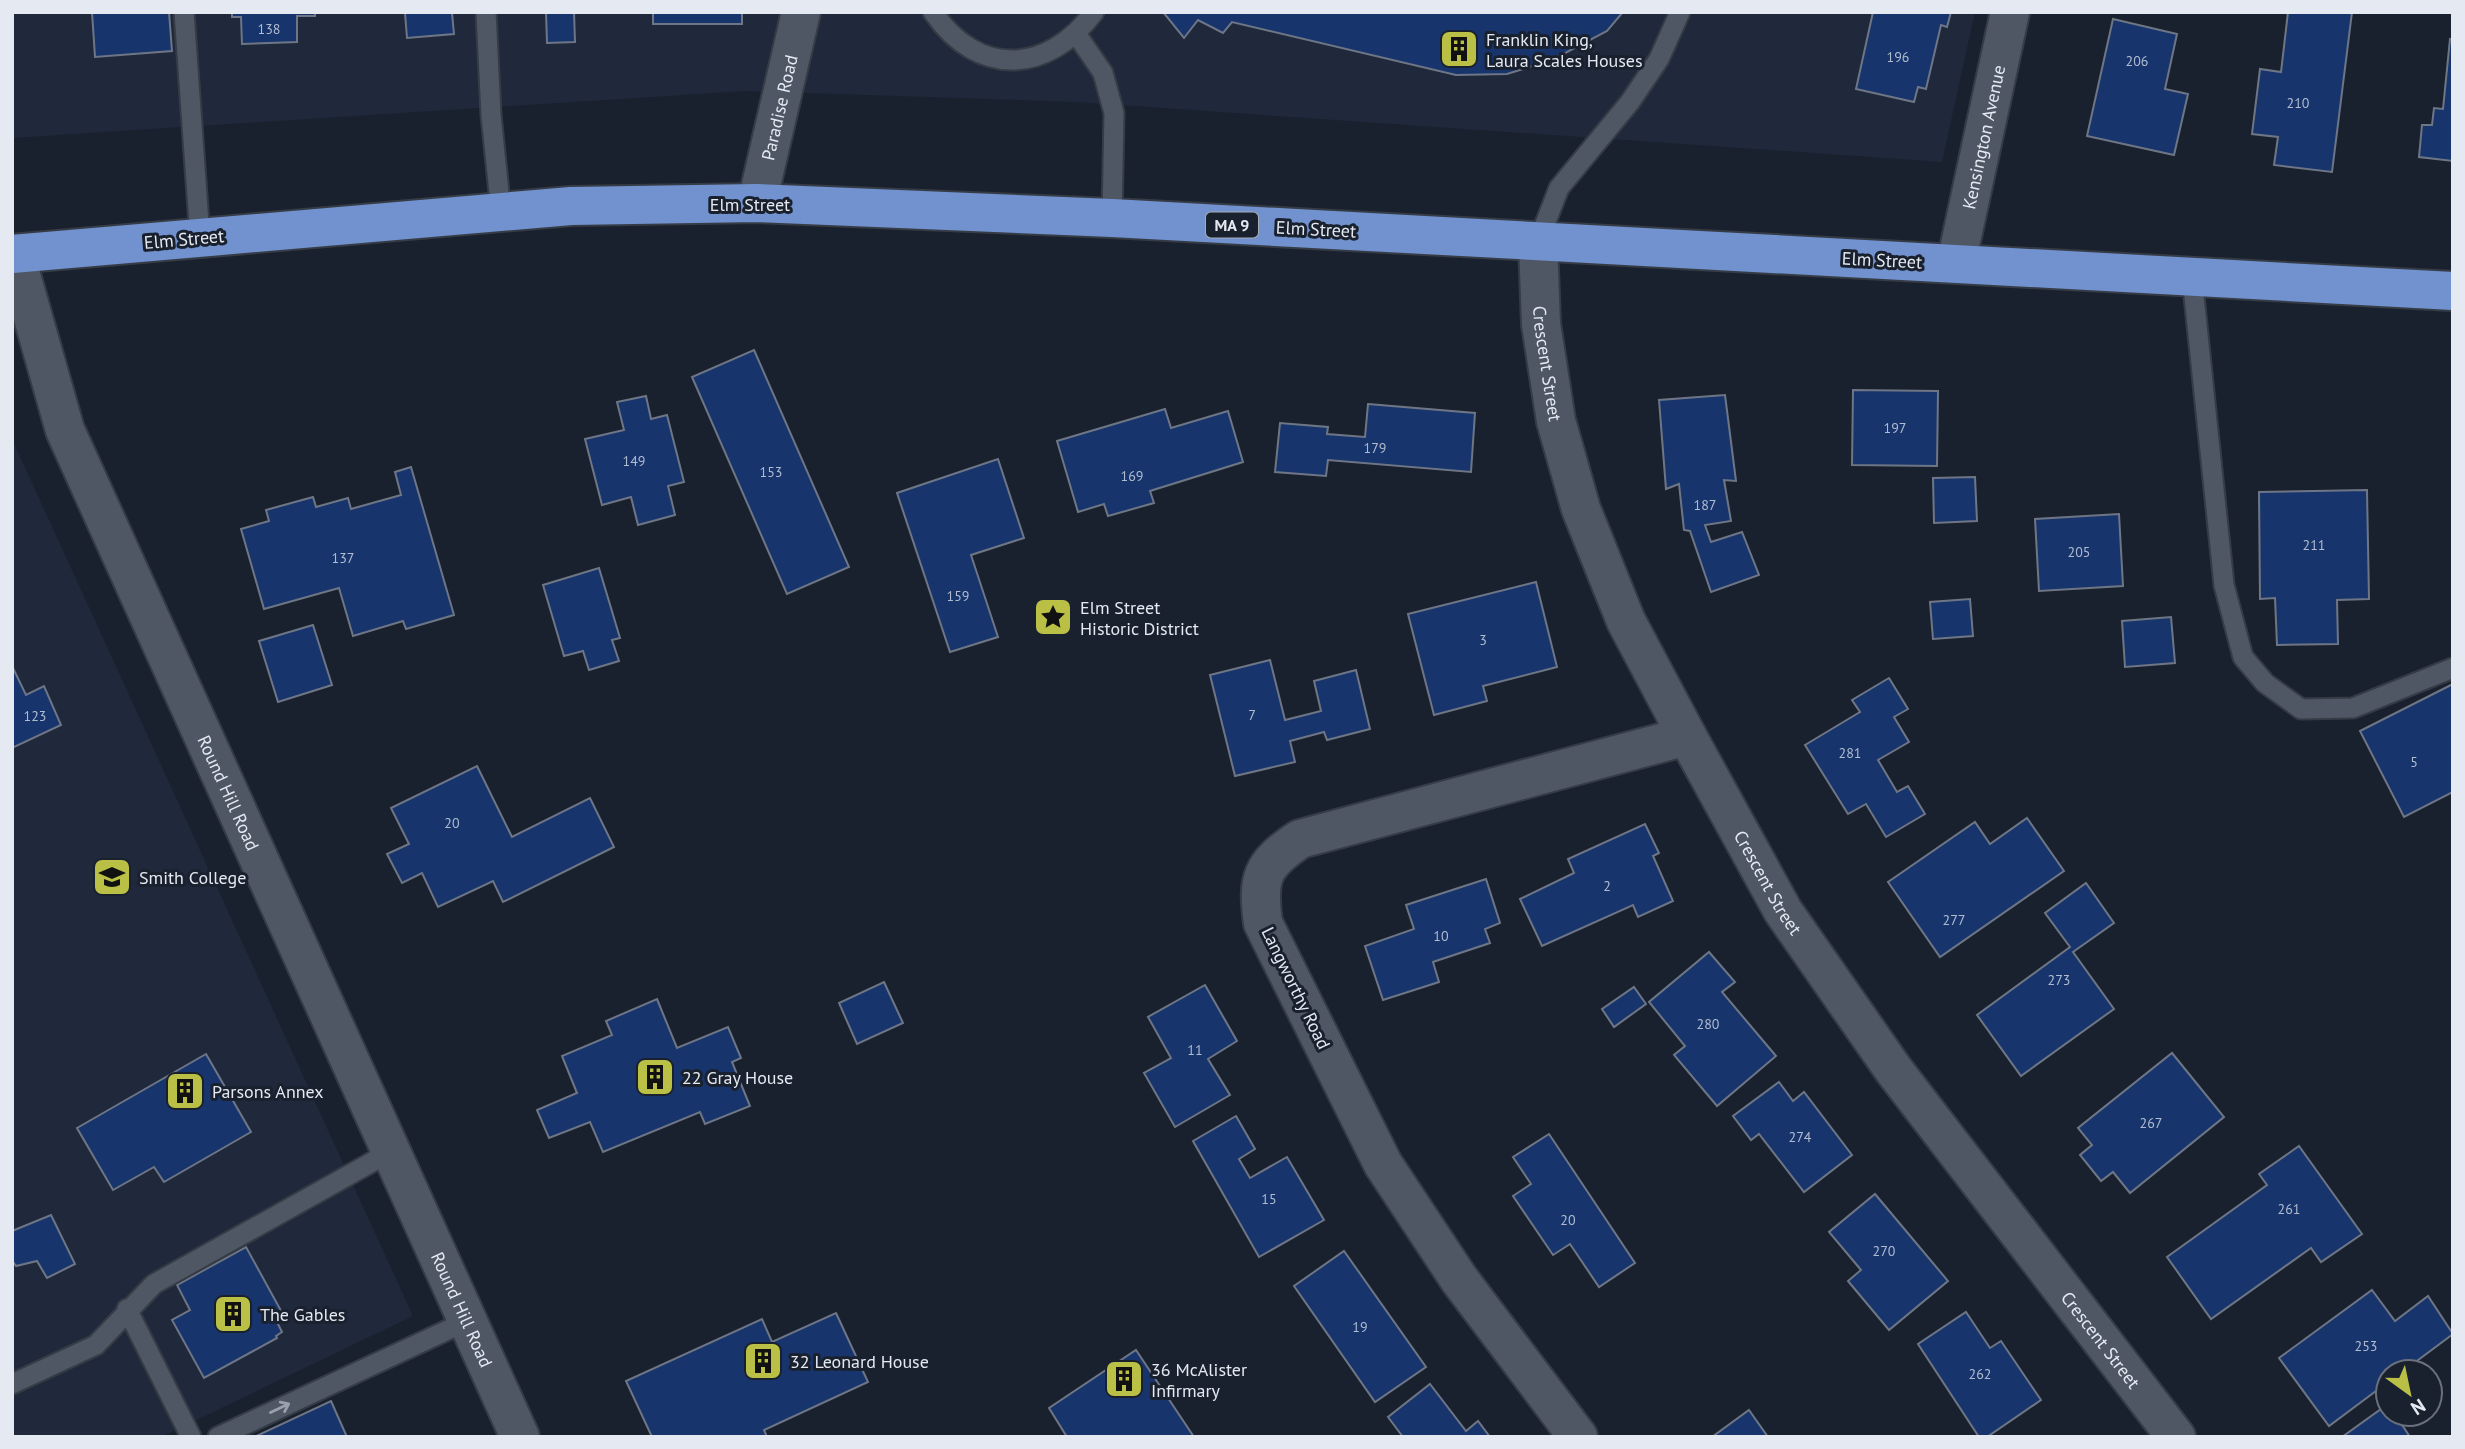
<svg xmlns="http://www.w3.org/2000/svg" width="2465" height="1449" viewBox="0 0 2465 1449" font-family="'PT Sans',sans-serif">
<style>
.built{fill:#1f293b}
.building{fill:#17356c;stroke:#6e7685;stroke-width:2}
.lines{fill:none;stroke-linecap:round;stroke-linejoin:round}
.lane-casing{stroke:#363c46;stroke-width:23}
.street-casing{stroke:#363c46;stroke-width:42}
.highway-casing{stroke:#363c46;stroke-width:42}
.lane{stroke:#4f5765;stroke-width:19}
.street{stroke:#4f5765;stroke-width:38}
.highway{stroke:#7192ce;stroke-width:38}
.oneway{stroke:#9aa0ac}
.labels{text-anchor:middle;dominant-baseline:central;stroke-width:6;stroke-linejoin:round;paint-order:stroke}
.number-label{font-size:14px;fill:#b1bcd0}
.shield{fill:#1a212e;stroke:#a7adb7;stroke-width:2}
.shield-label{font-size:16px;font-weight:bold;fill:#e4e9f2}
.poi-label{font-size:18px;fill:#e4e9f2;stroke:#1a212e;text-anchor:start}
.street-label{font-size:18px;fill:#e4e9f2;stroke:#1a212e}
</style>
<rect width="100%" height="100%" fill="#1a212e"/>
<!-- built -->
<g class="built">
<polygon points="12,12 1975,12 1942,162 1077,102 745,91 12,138"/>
<polygon points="12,439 413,1316 161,1437 12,1437"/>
</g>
<!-- building -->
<g class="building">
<polygon points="92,12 169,12 172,51 95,57"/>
<polygon points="232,12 315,12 315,16 297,16 297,42 242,44 241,17 232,17"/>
<polygon points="399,12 459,12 452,13 454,34 407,38 405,13"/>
<polygon points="546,12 574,12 575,42 547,43"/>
<rect x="653" y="12" width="89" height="12"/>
<polygon points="1163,12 1623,12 1607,31 1552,60 1507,74 1456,75 1232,22 1223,33 1198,20 1184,38"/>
<polygon points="1873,12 1951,12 1947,27 1941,25 1926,89 1918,87 1914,102 1856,89"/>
<polygon points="2288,12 2352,12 2332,172 2274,165 2278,137 2252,134 2260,69 2281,72"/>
<polygon points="2113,19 2177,34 2165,89 2188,94 2174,155 2087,136"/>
<polygon points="2450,39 2453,40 2453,161 2419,157 2422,125 2432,125 2434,108 2443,109"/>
<polygon points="754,350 849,567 787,594 692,377"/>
<polygon points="1853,390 1938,391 1937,466 1852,465"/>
<polygon points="1725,395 1736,481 1724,480 1731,521 1705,525 1711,542 1742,532 1759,575 1711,592 1690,531 1684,530 1679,484 1666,489 1659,400"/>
<polygon points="646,396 651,419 667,415 684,482 668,486 675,515 638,525 631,497 602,505 585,439 624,430 617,402"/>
<polygon points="1368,404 1475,413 1471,472 1328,460 1326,476 1275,472 1280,423 1328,427 1327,434 1365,437"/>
<polygon points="1165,409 1171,428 1228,411 1243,462 1150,491 1154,503 1108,516 1104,504 1078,512 1057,441"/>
<polygon points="998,459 1024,538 971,555 998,637 950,652 897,493"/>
<polygon points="411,467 454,615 406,629 403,621 353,636 339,588 264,609 241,529 269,521 266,510 313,497 316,507 348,498 351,509 401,495 395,472"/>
<polygon points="1975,477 1977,521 1934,523 1933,478"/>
<polygon points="2367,490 2369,599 2337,600 2338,644 2277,645 2275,598 2260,599 2259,492"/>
<polygon points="2119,514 2123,586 2039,591 2035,519"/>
<polygon points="599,568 620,638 612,640 619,661 589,670 583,651 564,656 543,585"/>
<polygon points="1536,582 1557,667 1483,686 1487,701 1434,715 1408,614"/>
<polygon points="1970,599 1973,636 1933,639 1930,602"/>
<polygon points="2171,617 2175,663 2125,667 2122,621"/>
<polygon points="313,625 332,685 278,702 259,641"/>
<polygon points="1270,660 1285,720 1321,711 1314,681 1356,670 1370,729 1327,740 1324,732 1290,741 1295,762 1235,776 1210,675"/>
<polygon points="12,666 26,695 44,686 61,725 12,748"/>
<polygon points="1889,678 1908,709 1894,717 1909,742 1878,760 1897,792 1908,786 1925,814 1886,837 1866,804 1848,814 1805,745 1860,712 1852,700"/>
<polygon points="2453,684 2453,792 2404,817 2360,731"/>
<polygon points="477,766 512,837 590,798 614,847 503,902 493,881 438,907 422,873 402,883 387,854 409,844 391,808"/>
<polygon points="2027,818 2064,871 1940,957 1888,882 1975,822 1990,844"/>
<polygon points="1645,824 1659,853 1653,856 1673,901 1638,917 1633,905 1542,946 1520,899 1574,873 1568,859"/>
<polygon points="1486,879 1500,923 1485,929 1490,943 1433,962 1439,982 1383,1000 1365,946 1414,929 1406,905"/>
<polygon points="2086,883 2114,923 2073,952 2114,1009 2021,1076 1977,1015 2070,947 2045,913"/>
<polygon points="1709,952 1735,982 1722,992 1776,1056 1717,1106 1674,1055 1685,1046 1649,1002"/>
<polygon points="884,982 903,1023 857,1044 839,1003"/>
<polygon points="1205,985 1237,1041 1208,1059 1230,1095 1175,1127 1144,1073 1171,1058 1148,1017"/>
<polygon points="1634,987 1646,1004 1614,1027 1602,1009"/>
<polygon points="657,999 677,1048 728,1027 741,1058 732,1062 750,1106 705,1124 700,1112 603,1152 590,1122 549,1138 537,1110 577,1093 562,1056 612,1035 606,1021"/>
<polygon points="2172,1053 2224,1117 2130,1193 2113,1172 2101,1181 2080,1155 2092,1145 2078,1128"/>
<polygon points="206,1054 251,1132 164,1182 154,1167 113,1190 77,1128"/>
<polygon points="1779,1082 1793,1101 1804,1092 1852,1155 1804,1192 1759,1134 1751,1140 1733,1116"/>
<polygon points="1236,1116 1255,1149 1239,1159 1250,1178 1287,1157 1324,1220 1259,1257 1193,1141"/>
<polygon points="1549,1134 1635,1263 1599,1287 1570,1244 1553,1255 1513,1196 1531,1184 1513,1157"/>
<polygon points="2299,1146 2362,1234 2321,1262 2311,1248 2211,1319 2167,1257 2267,1185 2259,1174"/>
<polygon points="1875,1194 1948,1281 1889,1330 1848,1281 1861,1270 1829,1232"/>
<polygon points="51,1215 75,1264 47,1278 37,1261 16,1266 12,1260 12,1231"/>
<polygon points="246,1247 285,1318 277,1322 282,1332 276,1336 277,1338 204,1378 172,1320 190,1310 177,1285"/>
<polygon points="1344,1251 1426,1367 1375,1402 1294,1286"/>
<polygon points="2372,1290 2395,1321 2428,1296 2453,1334 2402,1372 2388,1372 2388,1382 2329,1426 2279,1358"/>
<polygon points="1966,1312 1990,1348 2001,1341 2041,1400 1987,1437 1979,1437 1918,1344"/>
<polygon points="836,1313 868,1382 764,1430 767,1437 652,1437 626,1381 762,1319 772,1342"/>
<polygon points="1136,1350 1194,1437 1067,1437 1049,1408"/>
<polygon points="1430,1384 1466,1431 1478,1421 1490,1437 1403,1437 1388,1417"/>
<polygon points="331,1401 347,1437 254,1437"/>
<polygon points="2388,1404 2388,1414 2395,1414 2410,1437 2342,1437"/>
<polygon points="1749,1410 1768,1437 1712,1437"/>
</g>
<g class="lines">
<defs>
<g id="lane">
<polyline points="184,12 200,238"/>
<polyline points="486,12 491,115 501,212"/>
<path d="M933 12C978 78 1048 74 1094 12"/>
<polyline points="1077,35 1103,73 1114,113 1112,218"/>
<polyline points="1538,242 1559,188 1630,102 1659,59 1680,12"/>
<polyline points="2192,277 2224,585 2243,657 2265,683 2301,709 2353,708 2453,668"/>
<polyline points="127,1309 191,1437"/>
<polyline points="12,1384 96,1345 154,1284 390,1152"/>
<polyline points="218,1437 467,1321"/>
</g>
<g id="street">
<path id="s1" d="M757 203 801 12"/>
<path id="s2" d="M1538 242 1541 324 1556 421 1581 509 1626 621 1687 736 1783 911 1893 1069 2176 1437"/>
<path id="s3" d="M15 254 65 430 520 1437"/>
<path id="s4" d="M1956 264 2010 12"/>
<path d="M1578 1437 1459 1279 1383 1164 1263 923C1257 878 1261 865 1300 839L1687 736"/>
</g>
<polyline id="highway" points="12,254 571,206 757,203 1112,218 2453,291"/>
</defs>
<!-- lane casing -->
<use href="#lane" class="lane-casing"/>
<!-- street casing -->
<use href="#street" class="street-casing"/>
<!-- highway casing -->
<use href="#highway" class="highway-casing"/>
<!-- lane -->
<use href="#lane" class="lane"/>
<!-- street -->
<use href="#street" class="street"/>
<!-- highway -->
<use href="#highway" class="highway"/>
</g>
<!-- one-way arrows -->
<defs><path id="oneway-shaft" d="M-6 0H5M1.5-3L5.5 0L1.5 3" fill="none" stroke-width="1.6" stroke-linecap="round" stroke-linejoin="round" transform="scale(1.75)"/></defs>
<use class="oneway" href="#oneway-shaft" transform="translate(280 1408) rotate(-25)"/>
<!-- icons -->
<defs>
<symbol id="building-square" viewBox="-11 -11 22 22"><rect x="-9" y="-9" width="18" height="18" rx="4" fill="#bac045" stroke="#1a212e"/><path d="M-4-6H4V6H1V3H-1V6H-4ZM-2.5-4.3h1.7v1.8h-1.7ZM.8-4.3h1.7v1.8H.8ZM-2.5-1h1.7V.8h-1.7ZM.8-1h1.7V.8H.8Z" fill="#111"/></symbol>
<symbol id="sight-square" viewBox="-11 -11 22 22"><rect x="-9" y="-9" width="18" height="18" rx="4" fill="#bac045" stroke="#1a212e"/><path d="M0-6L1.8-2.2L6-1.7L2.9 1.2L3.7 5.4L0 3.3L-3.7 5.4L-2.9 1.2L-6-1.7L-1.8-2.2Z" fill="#111"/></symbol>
<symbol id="university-square" viewBox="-11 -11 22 22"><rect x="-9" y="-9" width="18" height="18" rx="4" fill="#bac045" stroke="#1a212e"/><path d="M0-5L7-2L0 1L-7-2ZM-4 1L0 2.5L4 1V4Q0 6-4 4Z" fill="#111"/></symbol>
</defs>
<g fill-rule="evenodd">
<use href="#building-square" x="1437" y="27" width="44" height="44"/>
<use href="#sight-square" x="1031" y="595" width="44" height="44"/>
<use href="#university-square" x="90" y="855" width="44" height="44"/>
<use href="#building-square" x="633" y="1055" width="44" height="44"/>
<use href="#building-square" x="163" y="1069" width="44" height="44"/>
<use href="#building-square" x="211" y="1292" width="44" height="44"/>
<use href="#building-square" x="741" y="1339" width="44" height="44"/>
<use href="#building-square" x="1102" y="1357" width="44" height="44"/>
</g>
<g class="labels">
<!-- number labels -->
<g class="number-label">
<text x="269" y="29">138</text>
<text x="1898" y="57">196</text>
<text x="2137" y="61">206</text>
<text x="2298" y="103">210</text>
<text x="1895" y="428">197</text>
<text x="1375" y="448">179</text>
<text x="634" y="461">149</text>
<text x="771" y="472">153</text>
<text x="1132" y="476">169</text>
<text x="1705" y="505">187</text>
<text x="2314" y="545">211</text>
<text x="2079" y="552">205</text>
<text x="343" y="558">137</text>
<text x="958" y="596">159</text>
<text x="1483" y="640">3</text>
<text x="1252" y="715">7</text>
<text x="35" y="716">123</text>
<text x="1850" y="753">281</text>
<text x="2414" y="762">5</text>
<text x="452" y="823">20</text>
<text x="1607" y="886">2</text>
<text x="1954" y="920">277</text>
<text x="1441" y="936">10</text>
<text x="2059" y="980">273</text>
<text x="1708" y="1024">280</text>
<text x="1195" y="1050">11</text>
<text x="2151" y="1123">267</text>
<text x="1800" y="1137">274</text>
<text x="1269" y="1199">15</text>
<text x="2289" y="1209">261</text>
<text x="1568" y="1220">20</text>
<text x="1884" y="1251">270</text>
<text x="1360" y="1327">19</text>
<text x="2366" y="1346">253</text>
<text x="1980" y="1374">262</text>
</g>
<!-- shield labels -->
<rect class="shield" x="1206" y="212.5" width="52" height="25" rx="5"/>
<g class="shield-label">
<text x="1232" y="225">MA 9</text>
</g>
<!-- poi labels -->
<g class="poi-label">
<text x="1486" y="39">Franklin King,<tspan x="1486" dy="21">Laura Scales Houses</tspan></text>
<text x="1080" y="607">Elm Street<tspan x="1080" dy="21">Historic District</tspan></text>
<text x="139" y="877">Smith College</text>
<text x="682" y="1077">22 Gray House</text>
<text x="212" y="1091">Parsons Annex</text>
<text x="260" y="1314">The Gables</text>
<text x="790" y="1361">32 Leonard House</text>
<text x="1151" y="1369">36 McAlister<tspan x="1151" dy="21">Infirmary</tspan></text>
</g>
<!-- street labels -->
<g class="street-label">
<text stroke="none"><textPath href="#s1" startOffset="98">Paradise Road</textPath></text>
<text stroke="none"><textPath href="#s4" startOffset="130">Kensington Avenue</textPath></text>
<text x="750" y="204">Elm Street</text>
<text transform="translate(1316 229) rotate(3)">Elm Street</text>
<text transform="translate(184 239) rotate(-5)">Elm Street</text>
<text transform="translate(1882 260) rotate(3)">Elm Street</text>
<text stroke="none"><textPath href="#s2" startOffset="122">Crescent Street</textPath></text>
<text stroke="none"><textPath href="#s3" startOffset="581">Round Hill Road</textPath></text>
<text stroke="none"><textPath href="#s2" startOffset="690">Crescent Street</textPath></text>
<text transform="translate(1296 988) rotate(64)">Langworthy Road</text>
<text stroke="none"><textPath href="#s3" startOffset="1148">Round Hill Road</textPath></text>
<text stroke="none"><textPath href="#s2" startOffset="1256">Crescent Street</textPath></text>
</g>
</g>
<!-- border -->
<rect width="2465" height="1449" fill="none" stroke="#e4e9f2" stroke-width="28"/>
<!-- north arrow -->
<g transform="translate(2409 1393) rotate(147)"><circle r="33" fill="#1a212e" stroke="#6b717c" stroke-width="2"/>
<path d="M0-5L12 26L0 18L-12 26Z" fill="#bac045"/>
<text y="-10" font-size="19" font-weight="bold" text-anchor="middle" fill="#e4e9f2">N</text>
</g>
</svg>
